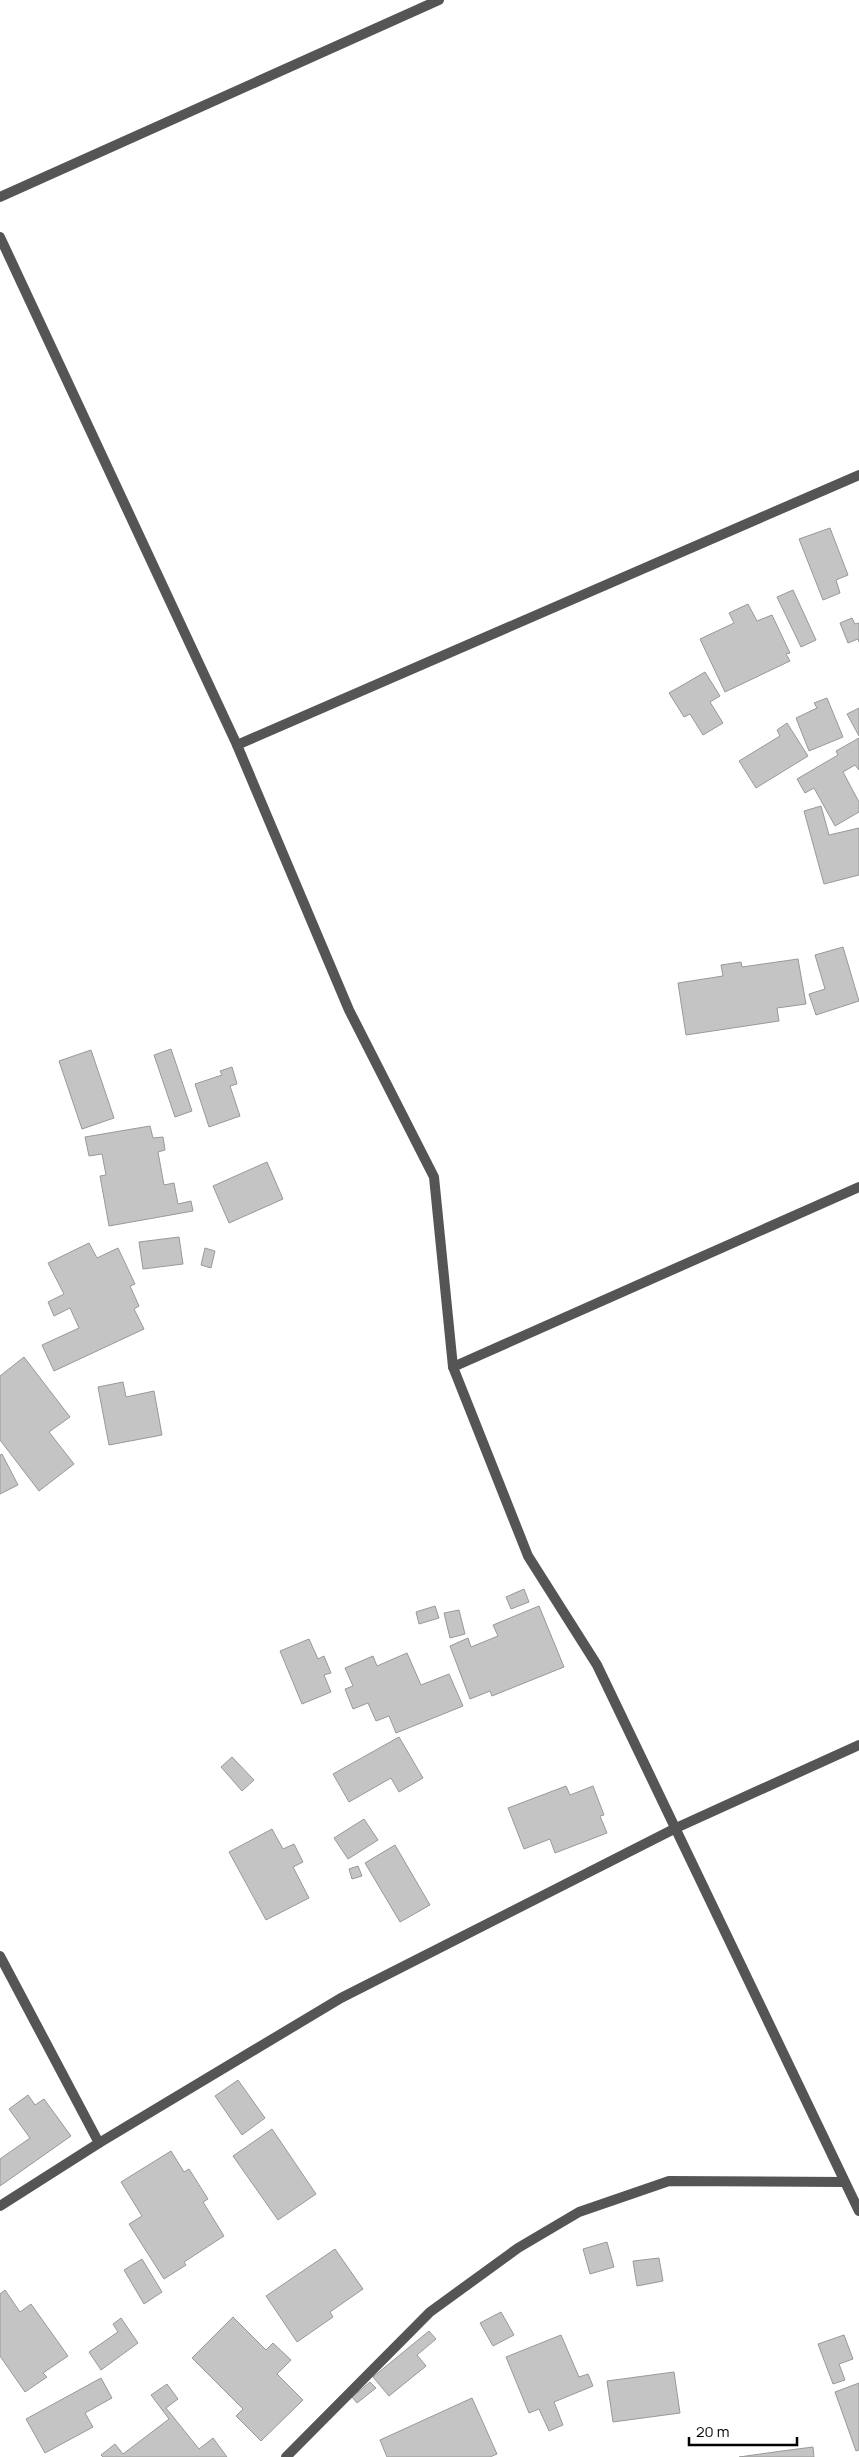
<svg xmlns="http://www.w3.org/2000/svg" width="859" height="2457" viewBox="0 0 859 2457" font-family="Manrope,sans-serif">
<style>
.building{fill:#c4c4c4;stroke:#999}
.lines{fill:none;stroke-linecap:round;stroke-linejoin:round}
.minor{stroke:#555;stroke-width:10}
.tertiary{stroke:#555;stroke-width:10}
</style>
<rect width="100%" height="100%" fill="#fff"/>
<!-- building -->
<g class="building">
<polygon points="830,528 848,575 836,580 840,593 823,600 799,539"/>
<polygon points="793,590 816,640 801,647 777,597"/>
<polygon points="748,604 757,621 772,615 790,653 786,654 790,661 725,692 700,639 734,623 729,613"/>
<polygon points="852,618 855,624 859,623 859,642 858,639 848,643 840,623"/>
<polygon points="705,672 720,696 710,702 723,723 703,735 690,714 684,717 669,693"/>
<polygon points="827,698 843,737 809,751 796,718 817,708 814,703"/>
<polygon points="859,708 859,736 847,714"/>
<polygon points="787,723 808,756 756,788 739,761 780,736 777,730"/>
<polygon points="859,738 859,770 855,765 843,772 859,802 859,812 835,826 814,788 805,793 797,779 838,755 836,751"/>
<polygon points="821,806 829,835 859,828 859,875 824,884 804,811"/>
<polygon points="843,947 859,1001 816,1015 809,994 825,989 815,955"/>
<polygon points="798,959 806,1004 777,1008 779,1021 686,1035 678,983 723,976 721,965 741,962 742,967"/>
<polygon points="171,1049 192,1111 175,1117 154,1055"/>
<polygon points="91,1050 114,1118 82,1129 59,1061"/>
<polygon points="232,1067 237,1084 230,1086 240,1116 209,1127 195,1084 222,1075 220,1071"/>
<polygon points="150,1126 153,1138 163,1137 165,1150 158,1152 164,1185 174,1183 178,1204 191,1201 193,1211 109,1226 100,1176 106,1175 102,1154 89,1156 85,1137"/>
<polygon points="267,1162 283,1199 229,1223 213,1186"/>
<polygon points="179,1237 183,1264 143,1269 139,1242"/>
<polygon points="89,1243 97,1258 118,1248 135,1284 130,1286 139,1306 134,1309 144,1329 54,1371 42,1345 79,1328 70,1308 54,1316 48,1302 64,1294 48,1263"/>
<polygon points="205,1248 215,1251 211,1268 201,1265"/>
<polygon points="24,1357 70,1417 49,1432 74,1464 39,1491 0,1440 0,1376"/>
<polygon points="123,1382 126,1397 154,1391 162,1435 109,1445 98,1387"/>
<polygon points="2,1454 18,1485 0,1494 0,1455"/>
<polygon points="524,1589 529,1602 511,1609 506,1597"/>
<polygon points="435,1606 439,1618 419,1624 416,1612"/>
<polygon points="539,1606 564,1667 492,1696 490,1691 470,1699 450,1646 468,1638 471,1647 498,1636 493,1625"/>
<polygon points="459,1610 465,1634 450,1638 444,1613"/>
<polygon points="309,1639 318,1659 324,1656 331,1673 324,1675 331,1692 302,1704 280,1651"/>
<polygon points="407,1653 421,1685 449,1674 463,1706 396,1733 389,1716 376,1721 368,1703 353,1709 345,1689 353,1686 345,1668 373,1656 377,1666"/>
<polygon points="399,1737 423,1778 399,1792 391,1778 349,1802 333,1774"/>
<polygon points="232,1757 254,1780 242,1791 221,1767"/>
<polygon points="566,1786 570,1795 593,1786 604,1815 600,1816 607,1833 555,1853 550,1839 524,1849 508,1808"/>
<polygon points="364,1819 378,1840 348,1859 334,1838"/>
<polygon points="272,1829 283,1849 294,1844 303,1862 293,1867 309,1898 266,1920 229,1852"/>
<polygon points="395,1845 430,1905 400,1922 365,1863"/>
<polygon points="358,1866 362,1876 352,1879 349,1869"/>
<polygon points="238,2080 265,2118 242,2135 215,2096"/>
<polygon points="28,2095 35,2105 44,2099 71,2136 0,2186 0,2159 30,2138 9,2109"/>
<polygon points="272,2129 316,2194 278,2220 233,2156"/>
<polygon points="171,2151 184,2172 189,2169 208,2199 203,2202 224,2236 184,2262 186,2265 164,2279 129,2224 142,2216 121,2182"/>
<polygon points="607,2242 614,2267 590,2274 583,2249"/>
<polygon points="335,2249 363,2289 330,2312 333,2317 297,2342 266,2296"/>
<polygon points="659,2258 663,2281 637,2286 633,2261"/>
<polygon points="142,2259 162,2292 144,2304 124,2270"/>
<polygon points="5,2290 20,2312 31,2304 68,2356 43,2373 47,2377 25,2392 0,2356 0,2294"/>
<polygon points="501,2312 514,2335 493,2346 480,2323"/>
<polygon points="233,2317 266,2350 273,2343 291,2360 277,2374 303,2400 261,2441 236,2416 243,2409 192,2358"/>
<polygon points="121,2318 138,2343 101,2370 89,2352 118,2332 113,2324"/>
<polygon points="429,2331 436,2339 417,2355 426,2366 389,2396 373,2377"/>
<polygon points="561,2335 579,2377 588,2374 593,2386 554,2402 563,2425 549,2431 539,2409 529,2413 506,2357"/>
<polygon points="844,2335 853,2359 839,2364 845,2380 833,2384 818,2344"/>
<polygon points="674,2372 680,2413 613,2422 607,2381"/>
<polygon points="101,2378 112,2398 85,2413 93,2427 45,2453 26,2419"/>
<polygon points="370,2382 376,2388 357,2403 352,2397"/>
<polygon points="859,2383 859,2450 856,2451 835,2392"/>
<polygon points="167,2384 178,2399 166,2408 199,2449 213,2438 227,2457 103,2457 101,2455 115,2444 123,2454 169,2419 151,2395"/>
<polygon points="472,2398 497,2454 490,2457 387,2457 380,2440"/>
<polygon points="813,2447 814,2457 739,2457 782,2451"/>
</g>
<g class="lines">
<!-- minor -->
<g class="minor">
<polyline points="0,237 237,745 349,1010 434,1177 453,1367 528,1556 597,1665 859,2211"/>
<polyline points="237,745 859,475"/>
<polyline points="453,1367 859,1187"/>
<polyline points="0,1956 99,2143"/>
<polyline points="0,2206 99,2143 341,1998 676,1828 859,1745"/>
<polyline points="286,2457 430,2312 518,2248 579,2212 669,2181 844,2182"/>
</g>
<!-- tertiary -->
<polyline class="tertiary" points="0,197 439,0"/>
</g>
<!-- scale -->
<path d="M689 2437v8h108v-8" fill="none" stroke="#000000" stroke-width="2.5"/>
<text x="696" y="2437" font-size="15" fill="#000000" stroke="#ffffff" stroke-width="4" paint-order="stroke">20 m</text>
</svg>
